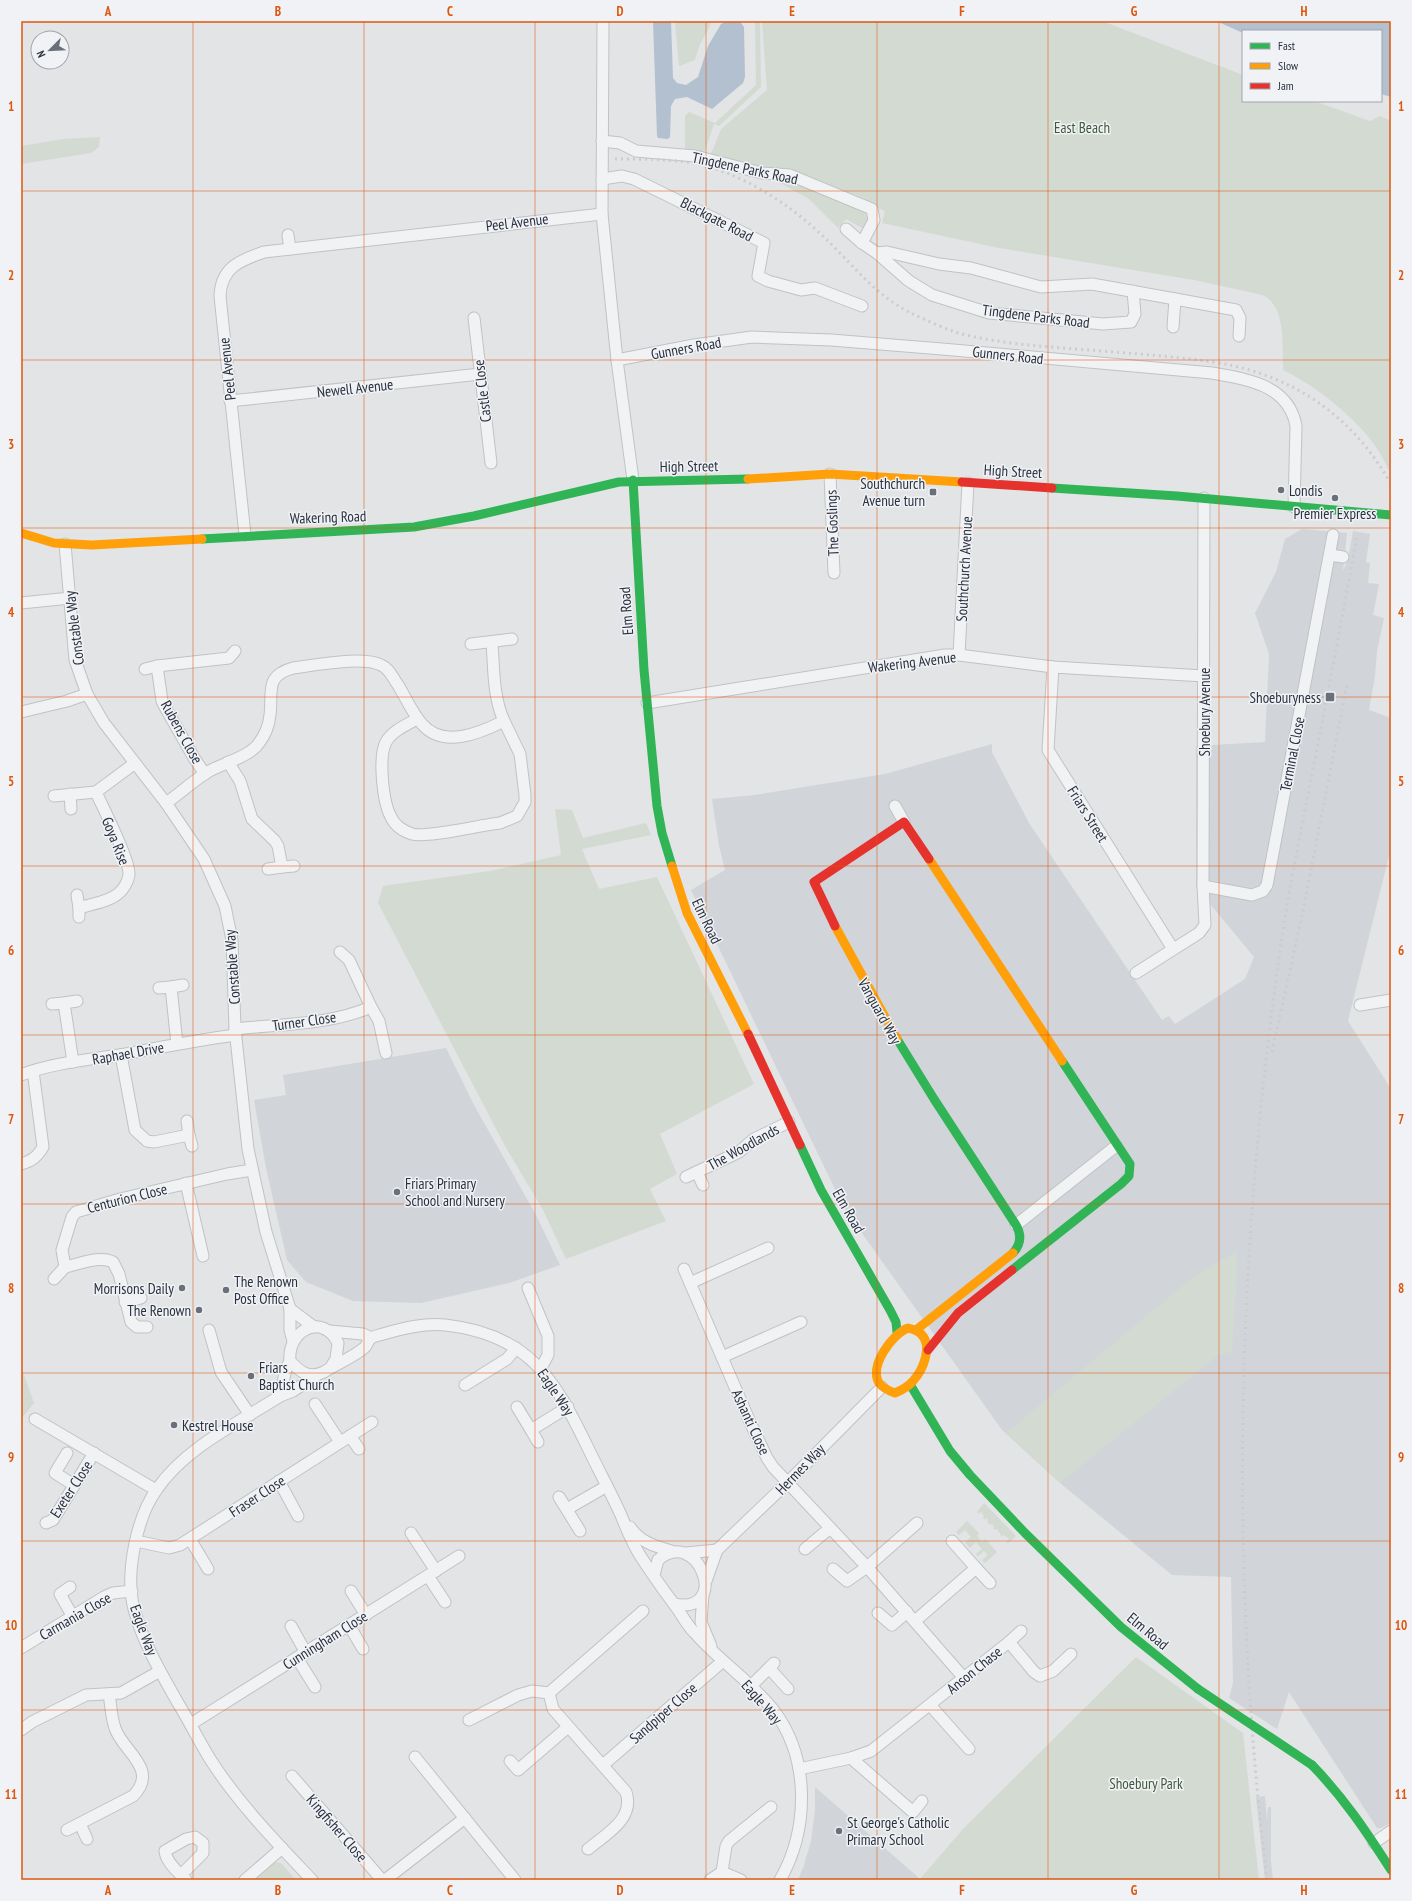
<svg xmlns="http://www.w3.org/2000/svg" width="1412" height="1901" viewBox="0 0 1412 1901" font-family="'PT Sans Narrow',sans-serif">
<style>
.built{fill:#d1d4d9}
.green{fill:#d3dad2}
.water{fill:#b3c0cf}
.lines{fill:none;stroke-linecap:round;stroke-linejoin:round}
.street-casing{stroke:#c0c2c4;stroke-width:13}
.street{stroke:#f1f2f4;stroke-width:11}
.fast{stroke:#30b455;stroke-width:9}
.slow{stroke:#ff9f0a;stroke-width:9}
.jam{stroke:#e5322d;stroke-width:9}
.rail{stroke:#cbccce;stroke-width:3;stroke-dasharray:2 4;stroke-linecap:butt}
.fast-bridge{stroke:#30b455;stroke-width:9}
.grid{fill:none;stroke:#de570e;stroke-width:1;stroke-opacity:0.55}
.poi-dot{fill:#6a7079;stroke:#f0f2f6;stroke-width:1.5}
.labels{text-anchor:middle;dominant-baseline:central;stroke-width:3;stroke-linejoin:round;paint-order:stroke}
.park-label{font-size:15px;fill:#3f5939;stroke:#f0f2f6}
.street-label{font-size:15px;fill:#2a313e;stroke:#f0f2f6}
.poi-label{font-size:15px;fill:#2a313e;stroke:#f0f2f6;text-anchor:start}
.neatline{fill:none;stroke:#de570e;stroke-width:1.5}
.grid-label{font-size:13px;text-anchor:middle;font-weight:bold;fill:#de570e}
</style>
<rect width="100%" height="100%" fill="#e2e4e6"/>
<!-- built -->
<g class="built">
<polygon points="1302,529 1347,533 1343,571 1348,559 1353,531 1370,534 1366,562 1370,563 1368,583 1379,584 1373,615 1384,618 1377,651 1375,676 1369,710 1391,718 1391,848 1348,1021 1391,1089 1391,1823 1381,1828 1377,1828 1289,1692 1277,1729 1229,1698 1233,1683 1231,1577 1172,1575 1060,1483 1002,1430 844,1208 691,890 725,870 719,846 712,799 755,795 885,774 992,744 992,752 1029,823 1162,1020 1169,1016 1175,1024 1245,979 1254,957 1196,887 1196,746 1265,742 1269,654 1255,613 1276,572 1285,539"/>
<polygon points="446,1048 474,1105 536,1215 560,1265 509,1283 421,1303 353,1301 306,1282 287,1260 266,1168 254,1100 286,1095 283,1075"/>
<polygon points="815,1787 919,1878 917,1880 798,1880 803,1868 811,1841 815,1810"/>
<polygon points="1265,1796 1267,1822 1268,1807 1271,1807 1271,1861 1273,1880 1265,1880 1256,1797"/>
</g>
<!-- green -->
<g class="green">
<polygon points="675,21 711,21 709,28 700,44 695,60 679,66"/>
<polygon points="755,21 760,21 760,24 761,87 719,126 714,124 704,153 685,151 685,116 689,112 715,123 756,85"/>
<path d="M762 21H1102L1243 75V101H1314L1370 121 1380 116 1391 121V475C1387 466 1383 458 1378 450 1359 420 1315 385 1283 370 1282 347 1287 308 1263 295L1194 280 999 248 882 223 885 211 875 207 864 198 794 170 766 169 711 154 721 129 767 90Z"/>
<polygon points="100,137 99,147 91,153 21,164 21,146 63,139"/>
<polygon points="781,178 825,191 826,196 837,201 841,199 863,209 868,220 865,228 862,228 846,219 838,228 809,199 777,181"/>
<polygon points="555,809 572,810 583,838 646,823 651,835 582,849 599,889 657,877 754,1084 660,1134 677,1174 650,1189 666,1221 566,1259 543,1210 505,1146 378,903 383,886 490,871 561,855"/>
<polygon points="1237,1251 1237,1277 1232,1352 1218,1355 1060,1483 1006,1433 1193,1277"/>
<polygon points="21,1367 34,1403 21,1419"/>
<polygon points="984,1503 1016,1536 1008,1543 1006,1542 1009,1539 1004,1535 1002,1537 997,1529 995,1530 993,1528 994,1526 992,1524 990,1525 987,1522 988,1520 986,1518 984,1520 983,1518 984,1516 981,1512 979,1514 977,1512"/>
<polygon points="967,1521 979,1533 977,1536 982,1542 985,1539 997,1552 985,1563 982,1560 988,1555 984,1551 978,1556 976,1554 982,1549 976,1542 970,1548 965,1542 971,1537 965,1530 959,1535 956,1532"/>
<polygon points="1136,1657 1243,1733 1259,1880 919,1880 963,1829"/>
<polygon points="274,1862 281,1863 296,1880 253,1880"/>
</g>
<!-- water -->
<g class="water">
<polygon points="653,21 671,21 673,78 677,83 686,85 698,77 708,46 721,24 725,22 740,22 744,27 745,77 743,83 712,109 687,97 675,99 671,106 670,137 668,139 658,138 657,136"/>
<polygon points="1216,21 1391,21 1391,97 1381,94 1381,31 1243,31 1243,33"/>
</g>
<g class="lines">
<defs>
<g id="street">
<polyline points="603,21 602,214 617,360 633,480"/>
<polyline points="602,141 620,143 636,151 695,156 762,173 790,175 872,209 874,220 862,243"/>
<polyline points="602,179 622,176 634,179 764,243 758,276 768,281 801,290 815,288 862,306"/>
<polyline points="846,229 862,243 877,253 909,281 932,295 989,313 1103,324 1131,322 1135,314 1133,291"/>
<polyline points="288,235 290,249"/>
<polyline points="877,253 887,252 939,264 971,268 1041,287 1092,284 1236,310 1240,318 1239,336"/>
<polyline points="474,318 491,463"/>
<polyline points="1173,327 1175,299"/>
<path d="M617 360 694 345 752 337 831 340 942 349 1212 373C1247 379 1289 385 1296 426L1294 507"/>
<polyline points="230,401 480,374"/>
<polyline points="830,474 834,573"/>
<path d="M245 535 220 296C221 267 241 260 264 252L602 214"/>
<polyline points="65,544 75,660 87,694 104,723 166,803 204,859 225,906 232,940 235,1029 248,1149 266,1232 290,1309 290,1330 293,1341"/>
<polyline points="1330,555 1343,557"/>
<polyline points="21,603 70,598"/>
<polyline points="471,644 512,639"/>
<polyline points="959,655 968,483"/>
<polyline points="1053,667 1048,750 1173,949"/>
<polyline points="145,669 157,666"/>
<polyline points="647,703 945,655 959,655 1053,667 1204,676"/>
<polyline points="21,712 67,701 87,694"/>
<path d="M417 719C406 725 392 731 386 742 378 757 383 803 391 817 395 826 403 831 412 834 428 838 480 825 500 823L517 816 525 802V795L520 754 504 721"/>
<polyline points="228,762 240,781 252,819 275,841 278,846 282,867 294,866"/>
<polyline points="205,774 194,758 165,707 162,701 157,666 229,658 235,651"/>
<polyline points="70,794 71,809"/>
<polyline points="54,796 96,792"/>
<path d="M166 803C179 794 192 782 206 773 220 764 250 757 259 743 265 735 269 725 270 715 273 692 264 676 293 668 315 665 362 656 381 665 390 669 392 677 398 685 406 698 412 713 422 724 443 749 480 733 504 721 493 697 494 669 492 643"/>
<polyline points="895,806 904,822"/>
<polyline points="268,869 282,867"/>
<polyline points="1203,886 1252,895 1263,891 1267,885 1333,535"/>
<polyline points="77,895 79,908"/>
<path d="M79 917V908C91 904 109 902 119 893 124 889 128 881 129 875 130 860 103 808 96 792L135 763"/>
<polyline points="340,952 349,960 371,1007"/>
<polyline points="1136,973 1199,933 1205,925 1203,886 1204,498"/>
<polyline points="171,987 183,985"/>
<polyline points="159,988 171,987 177,1044"/>
<polyline points="64,1003 77,1001"/>
<polyline points="52,1004 64,1003 73,1062"/>
<polyline points="1360,1005 1391,1000"/>
<path d="M235 1029C280 1024 330 1025 371 1007L379 1021 386 1053"/>
<polyline points="121,1055 135,1130 147,1141 154,1142 189,1135 192,1146"/>
<path d="M21 1075C52 1063 87 1060 119 1055 158 1048 197 1040 236 1035"/>
<polyline points="187,1121 189,1135"/>
<path d="M21 1164C32 1161 37 1157 43 1147L33 1071"/>
<polyline points="697,1172 703,1185"/>
<polyline points="686,1177 739,1152 754,1139 789,1122"/>
<polyline points="186,1183 203,1256"/>
<polyline points="1016,1225 1116,1146"/>
<polyline points="768,1248 690,1283 750,1422 767,1458 773,1467 867,1567 964,1678"/>
<path d="M65 1267C80 1264 100 1255 113 1262L119 1274 131 1322 137 1327H147"/>
<polyline points="684,1269 690,1283"/>
<polyline points="54,1279 65,1267 62,1250 72,1217 76,1212 120,1199 227,1174 252,1170"/>
<polyline points="528,1288 548,1336 548,1355 541,1368"/>
<polyline points="125,1302 141,1298"/>
<polyline points="290,1309 314,1327"/>
<polyline points="209,1330 221,1372 250,1415"/>
<polyline points="329,1331 363,1334 371,1338"/>
<polyline points="722,1357 801,1322"/>
<path d="M331 1367 336 1359 338 1343C323 1312 287 1330 290 1361 300 1372 309 1379 324 1372 336 1364 352 1358 364 1348 367 1346 368 1340 371 1338 374 1336 380 1335 383 1334 404 1328 424 1323 445 1325 528 1334 554 1378 587 1446 598 1469 610 1491 621 1515 627 1530 633 1546 643 1560 653 1575 663 1590 674 1604 681 1613 686 1624 694 1632 719 1661 752 1682 775 1712 810 1760 809 1829 780 1880"/>
<polyline points="465,1385 507,1359 516,1348"/>
<polyline points="280,1396 286,1369 290,1361"/>
<polyline points="315,1404 340,1442"/>
<polyline points="517,1407 531,1430 568,1407"/>
<polyline points="35,1419 156,1490"/>
<polyline points="531,1430 538,1442"/>
<polyline points="350,1436 359,1449"/>
<polyline points="67,1453 55,1473 74,1485"/>
<polyline points="279,1481 298,1516"/>
<polyline points="559,1497 580,1531"/>
<polyline points="567,1509 607,1486"/>
<polyline points="46,1523 53,1520 94,1453"/>
<path d="M630 1527C640 1542 654 1546 671 1551"/>
<polyline points="411,1533 436,1571"/>
<polyline points="190,1539 208,1569"/>
<polyline points="136,1541 169,1548 180,1545 372,1422"/>
<polyline points="805,1549 830,1528"/>
<polyline points="686,1553 717,1550"/>
<polyline points="976,1568 990,1583"/>
<polyline points="833,1569 847,1581 867,1567 917,1523"/>
<path d="M654 1575 658 1560C698 1525 732 1615 674 1604"/>
<polyline points="428,1576 445,1602"/>
<polyline points="706,1581 717,1550 788,1482 882,1387"/>
<polyline points="70,1587 60,1594 73,1617"/>
<polyline points="351,1591 366,1615"/>
<polyline points="703,1595 701,1622 711,1646"/>
<polyline points="878,1613 892,1625 907,1612"/>
<polyline points="915,1621 976,1568 952,1541"/>
<polyline points="349,1625 363,1649"/>
<polyline points="291,1626 306,1653"/>
<polyline points="1009,1642 1021,1631"/>
<polyline points="21,1648 104,1597 113,1593 132,1591"/>
<polyline points="297,1658 315,1687"/>
<polyline points="769,1668 788,1689"/>
<polyline points="751,1686 774,1663"/>
<polyline points="930,1705 969,1749"/>
<polyline points="469,1720 518,1695 532,1691 549,1693"/>
<polyline points="191,1724 459,1556"/>
<polyline points="21,1730 32,1722 86,1695 121,1693 160,1671"/>
<polyline points="415,1757 515,1880"/>
<polyline points="851,1758 913,1812 922,1801"/>
<polyline points="510,1761 518,1770 568,1727"/>
<polyline points="603,1765 723,1661"/>
<polyline points="799,1769 851,1758 871,1751 1009,1642 1034,1672 1040,1676 1053,1671 1071,1654"/>
<polyline points="292,1776 382,1880"/>
<polyline points="80,1824 87,1839"/>
<path d="M67 1830 133 1796C160 1769 122 1751 115 1728 111 1717 111 1705 109 1694"/>
<polyline points="1374,1843 1391,1831"/>
<path d="M588 1849C606 1834 635 1819 626 1792L553 1709 549 1693 643 1611"/>
<polyline points="722,1872 726,1846 729,1841 771,1807"/>
<path d="M181 1875 203 1853V1843L195 1837 186 1839 165 1851C166 1862 178 1872 186 1880"/>
<polyline points="245,1880 282,1848"/>
<path d="M312 1880C276 1842 238 1803 210 1759 199 1741 189 1721 178 1703 161 1673 143 1643 134 1609 125 1575 136 1518 157 1489 185 1448 238 1423 280 1396L293 1391 317 1375"/>
<polyline points="385,1880 465,1818"/>
<polyline points="710,1880 722,1872 741,1880"/>
</g>
</defs>
<!-- street casing -->
<use href="#street" class="street-casing"/>
<!-- street -->
<use href="#street" class="street"/>
<!-- fast -->
<g class="fast">
<polyline points="633,480 644,670 657,806 662,833 672,866"/>
<polyline points="1052,488 1177,496 1391,515"/>
<polyline points="202,539 414,527 474,516 619,482 748,479"/>
<path d="M897 1039 934 1099 1016 1225C1022 1235 1021 1244 1013 1253"/>
<polyline points="800,1145 821,1190 890,1310 896,1322 897,1332"/>
<polyline points="1012,1270 1121,1184 1129,1176 1130,1164 1062,1061"/>
<polyline points="911,1386 950,1451 970,1475 1025,1533 1121,1627 1198,1689"/>
<path d="M1312 1765C1344 1798 1366 1831 1391 1870"/>
</g>
<!-- slow -->
<g class="slow">
<polyline points="748,479 830,474 962,482"/>
<polyline points="21,533 54,543 92,545 202,539"/>
<polyline points="929,859 1062,1061"/>
<polyline points="672,866 687,913 748,1034"/>
<polyline points="835,926 897,1039"/>
<path d="M908 1328C912 1329 917 1330 920 1333 934 1345 923 1370 913 1381 908 1387 902 1390 895 1393 889 1391 883 1388 879 1383 869 1366 892 1334 908 1328Z"/>
<polyline points="916,1330 1013,1253"/>
</g>
<!-- jam -->
<g class="jam">
<polyline points="962,482 1052,488"/>
<polyline points="835,926 814,882 904,822 929,859"/>
<polyline points="748,1034 800,1145"/>
<polyline points="928,1350 958,1313 1012,1270"/>
</g>
<!-- rail -->
<g class="rail">
<path d="M615 159C639 159 663 159 687 162 738 170 789 203 826 239 853 265 877 297 913 314 926 320 941 327 955 332 990 342 1027 345 1062 348 1113 352 1163 355 1213 362 1292 374 1352 415 1391 484"/>
<polyline points="1272,1052 1303,911 1347,684"/>
<path d="M1267 1880C1230 1578 1236 1266 1278 965 1287 897 1301 831 1314 764 1329 688 1343 612 1357 537"/>
</g>
<!-- fast-bridge -->
<polyline class="fast-bridge" points="1198,1689 1312,1765"/>
</g>
<!-- grid -->
<path class="grid" d="M193 21V1880M364 21V1880M535 21V1880M706 21V1880M877 21V1880M1048 21V1880M1219 21V1880M21 191H1391M21 360H1391M21 528H1391M21 697H1391M21 866H1391M21 1035H1391M21 1204H1391M21 1373H1391M21 1541H1391M21 1710H1391"/>
<!-- markers -->
<g class="poi-dot">
<circle cx="1281" cy="490" r="4"/>
<rect x="929" y="488" width="8" height="8" rx="2"/>
<circle cx="1335" cy="498" r="4"/>
<rect x="1325" y="692" width="10" height="10" rx="2"/>
<circle cx="397" cy="1192" r="4"/>
<circle cx="182" cy="1288" r="4"/>
<circle cx="226" cy="1290" r="4"/>
<circle cx="199" cy="1310" r="4"/>
<circle cx="251" cy="1376" r="4"/>
<circle cx="174" cy="1425" r="4"/>
<circle cx="839" cy="1831" r="4"/>
</g>
<g class="labels">
<!-- park labels -->
<g class="park-label">
<text x="1082" y="127">East Beach</text>
<text x="1146" y="1783">Shoebury Park</text>
</g>
<!-- street labels -->
<g class="street-label">
<text transform="translate(745 168) rotate(12)">Tingdene Parks Road</text>
<text transform="translate(717 219) rotate(27)">Blackgate Road</text>
<text transform="translate(517 222) rotate(-7)">Peel Avenue</text>
<text transform="translate(1036 316) rotate(7)">Tingdene Parks Road</text>
<text transform="translate(686 348) rotate(-10)">Gunners Road</text>
<text transform="translate(1008 355) rotate(6)">Gunners Road</text>
<text transform="translate(227 369) rotate(-96)">Peel Avenue</text>
<text transform="translate(355 388) rotate(-6)">Newell Avenue</text>
<text transform="translate(482 391) rotate(-97)">Castle Close</text>
<text transform="translate(689 466) rotate(-1)">High Street</text>
<text transform="translate(1013 471) rotate(3)">High Street</text>
<text transform="translate(328 517) rotate(-2)">Wakering Road</text>
<text transform="translate(832 523) rotate(-92)">The Goslings</text>
<text transform="translate(964 569) rotate(-87)">Southchurch Avenue</text>
<text transform="translate(626 611) rotate(-94)">Elm Road</text>
<text transform="translate(74 628) rotate(-97)">Constable Way</text>
<text transform="translate(912 662) rotate(-7)">Wakering Avenue</text>
<text transform="translate(1204 712) rotate(-90)">Shoebury Avenue</text>
<text transform="translate(182 732) rotate(61)">Rubens Close</text>
<text transform="translate(1292 754) rotate(-79)">Terminal Close</text>
<text transform="translate(1088 814) rotate(58)">Friars Street</text>
<text transform="translate(116 841) rotate(68)">Goya Rise</text>
<text transform="translate(707 921) rotate(64)">Elm Road</text>
<text transform="translate(232 967) rotate(-94)">Constable Way</text>
<text transform="translate(880 1011) rotate(61)">Vanguard Way</text>
<text transform="translate(304 1021) rotate(-8)">Turner Close</text>
<text transform="translate(128 1053) rotate(-10)">Raphael Drive</text>
<text transform="translate(743 1147) rotate(-29)">The Woodlands</text>
<text transform="translate(127 1198) rotate(-14)">Centurion Close</text>
<text transform="translate(849 1211) rotate(60)">Elm Road</text>
<text transform="translate(556 1392) rotate(56)">Eagle Way</text>
<text transform="translate(751 1422) rotate(65)">Ashanti Close</text>
<text transform="translate(800 1469) rotate(-46)">Hermes Way</text>
<text transform="translate(71 1489) rotate(-57)">Exeter Close</text>
<text transform="translate(257 1496) rotate(-33)">Fraser Close</text>
<text transform="translate(75 1616) rotate(-30)">Carmania Close</text>
<text transform="translate(144 1630) rotate(70)">Eagle Way</text>
<text transform="translate(1148 1631) rotate(40)">Elm Road</text>
<text transform="translate(325 1640) rotate(-32)">Cunningham Close</text>
<text transform="translate(974 1670) rotate(-39)">Anson Chase</text>
<text transform="translate(762 1702) rotate(49)">Eagle Way</text>
<text transform="translate(663 1713) rotate(-41)">Sandpiper Close</text>
<text transform="translate(337 1828) rotate(49)">Kingfisher Close</text>
</g>
<!-- poi labels -->
<g class="poi-label">
<text x="925" y="483" text-anchor="end">Southchurch<tspan x="925" dy="17">Avenue turn</tspan></text>
<text x="1289" y="490">Londis</text>
<text x="1335" y="513" text-anchor="middle">Premier Express</text>
<text x="1321" y="697" text-anchor="end">Shoeburyness</text>
<text x="405" y="1183">Friars Primary<tspan x="405" dy="17">School and Nursery</tspan></text>
<text x="234" y="1281">The Renown<tspan x="234" dy="17">Post Office</tspan></text>
<text x="174" y="1288" text-anchor="end">Morrisons Daily</text>
<text x="191" y="1310" text-anchor="end">The Renown</text>
<text x="259" y="1367">Friars<tspan x="259" dy="17">Baptist Church</tspan></text>
<text x="182" y="1425">Kestrel House</text>
<text x="847" y="1822">St George's Catholic<tspan x="847" dy="17">Primary School</tspan></text>
</g>
</g>
<!-- border -->
<rect width="1412" height="1901" fill="none" stroke="#f0f2f6" stroke-width="44"/>
<!-- legend -->
<rect x="1242" y="30" width="140" height="72" fill="#f0f2f6" stroke="#a1a5ac"/>
<rect x="1250" y="43" width="20" height="6" fill="#30b455" stroke="#a1a5ac"/>
<text x="1278" y="50" font-size="12" fill="#2a313e">Fast</text>
<rect x="1250" y="63" width="20" height="6" fill="#ff9f0a" stroke="#a1a5ac"/>
<text x="1278" y="70" font-size="12" fill="#2a313e">Slow</text>
<rect x="1250" y="83" width="20" height="6" fill="#e5322d" stroke="#a1a5ac"/>
<text x="1278" y="90" font-size="12" fill="#2a313e">Jam</text>
<!-- north arrow -->
<g transform="translate(50 50) rotate(246)"><circle r="19" fill="#f0f2f6" stroke="#a1a5ac"/>
<path d="M0-3L7 15L0 10L-7 15Z" fill="#6a7079"/>
<text y="-6" font-size="11" font-weight="bold" text-anchor="middle" fill="#2a313e">N</text>
</g>
<rect x="22" y="22" width="1368" height="1857" class="neatline"/>
<g class="grid-label">
<text x="108" y="16">A</text>
<text x="278" y="16">B</text>
<text x="450" y="16">C</text>
<text x="620" y="16">D</text>
<text x="792" y="16">E</text>
<text x="962" y="16">F</text>
<text x="1134" y="16">G</text>
<text x="1304" y="16">H</text>
<text x="11" y="111">1</text>
<text x="1401" y="111">1</text>
<text x="11" y="280">2</text>
<text x="1401" y="280">2</text>
<text x="11" y="449">3</text>
<text x="1401" y="449">3</text>
<text x="11" y="617">4</text>
<text x="1401" y="617">4</text>
<text x="11" y="786">5</text>
<text x="1401" y="786">5</text>
<text x="11" y="955">6</text>
<text x="1401" y="955">6</text>
<text x="11" y="1124">7</text>
<text x="1401" y="1124">7</text>
<text x="11" y="1293">8</text>
<text x="1401" y="1293">8</text>
<text x="11" y="1462">9</text>
<text x="1401" y="1462">9</text>
<text x="11" y="1630">10</text>
<text x="1401" y="1630">10</text>
<text x="11" y="1799">11</text>
<text x="1401" y="1799">11</text>
<text x="108" y="1895">A</text>
<text x="278" y="1895">B</text>
<text x="450" y="1895">C</text>
<text x="620" y="1895">D</text>
<text x="792" y="1895">E</text>
<text x="962" y="1895">F</text>
<text x="1134" y="1895">G</text>
<text x="1304" y="1895">H</text>
</g>
</svg>
